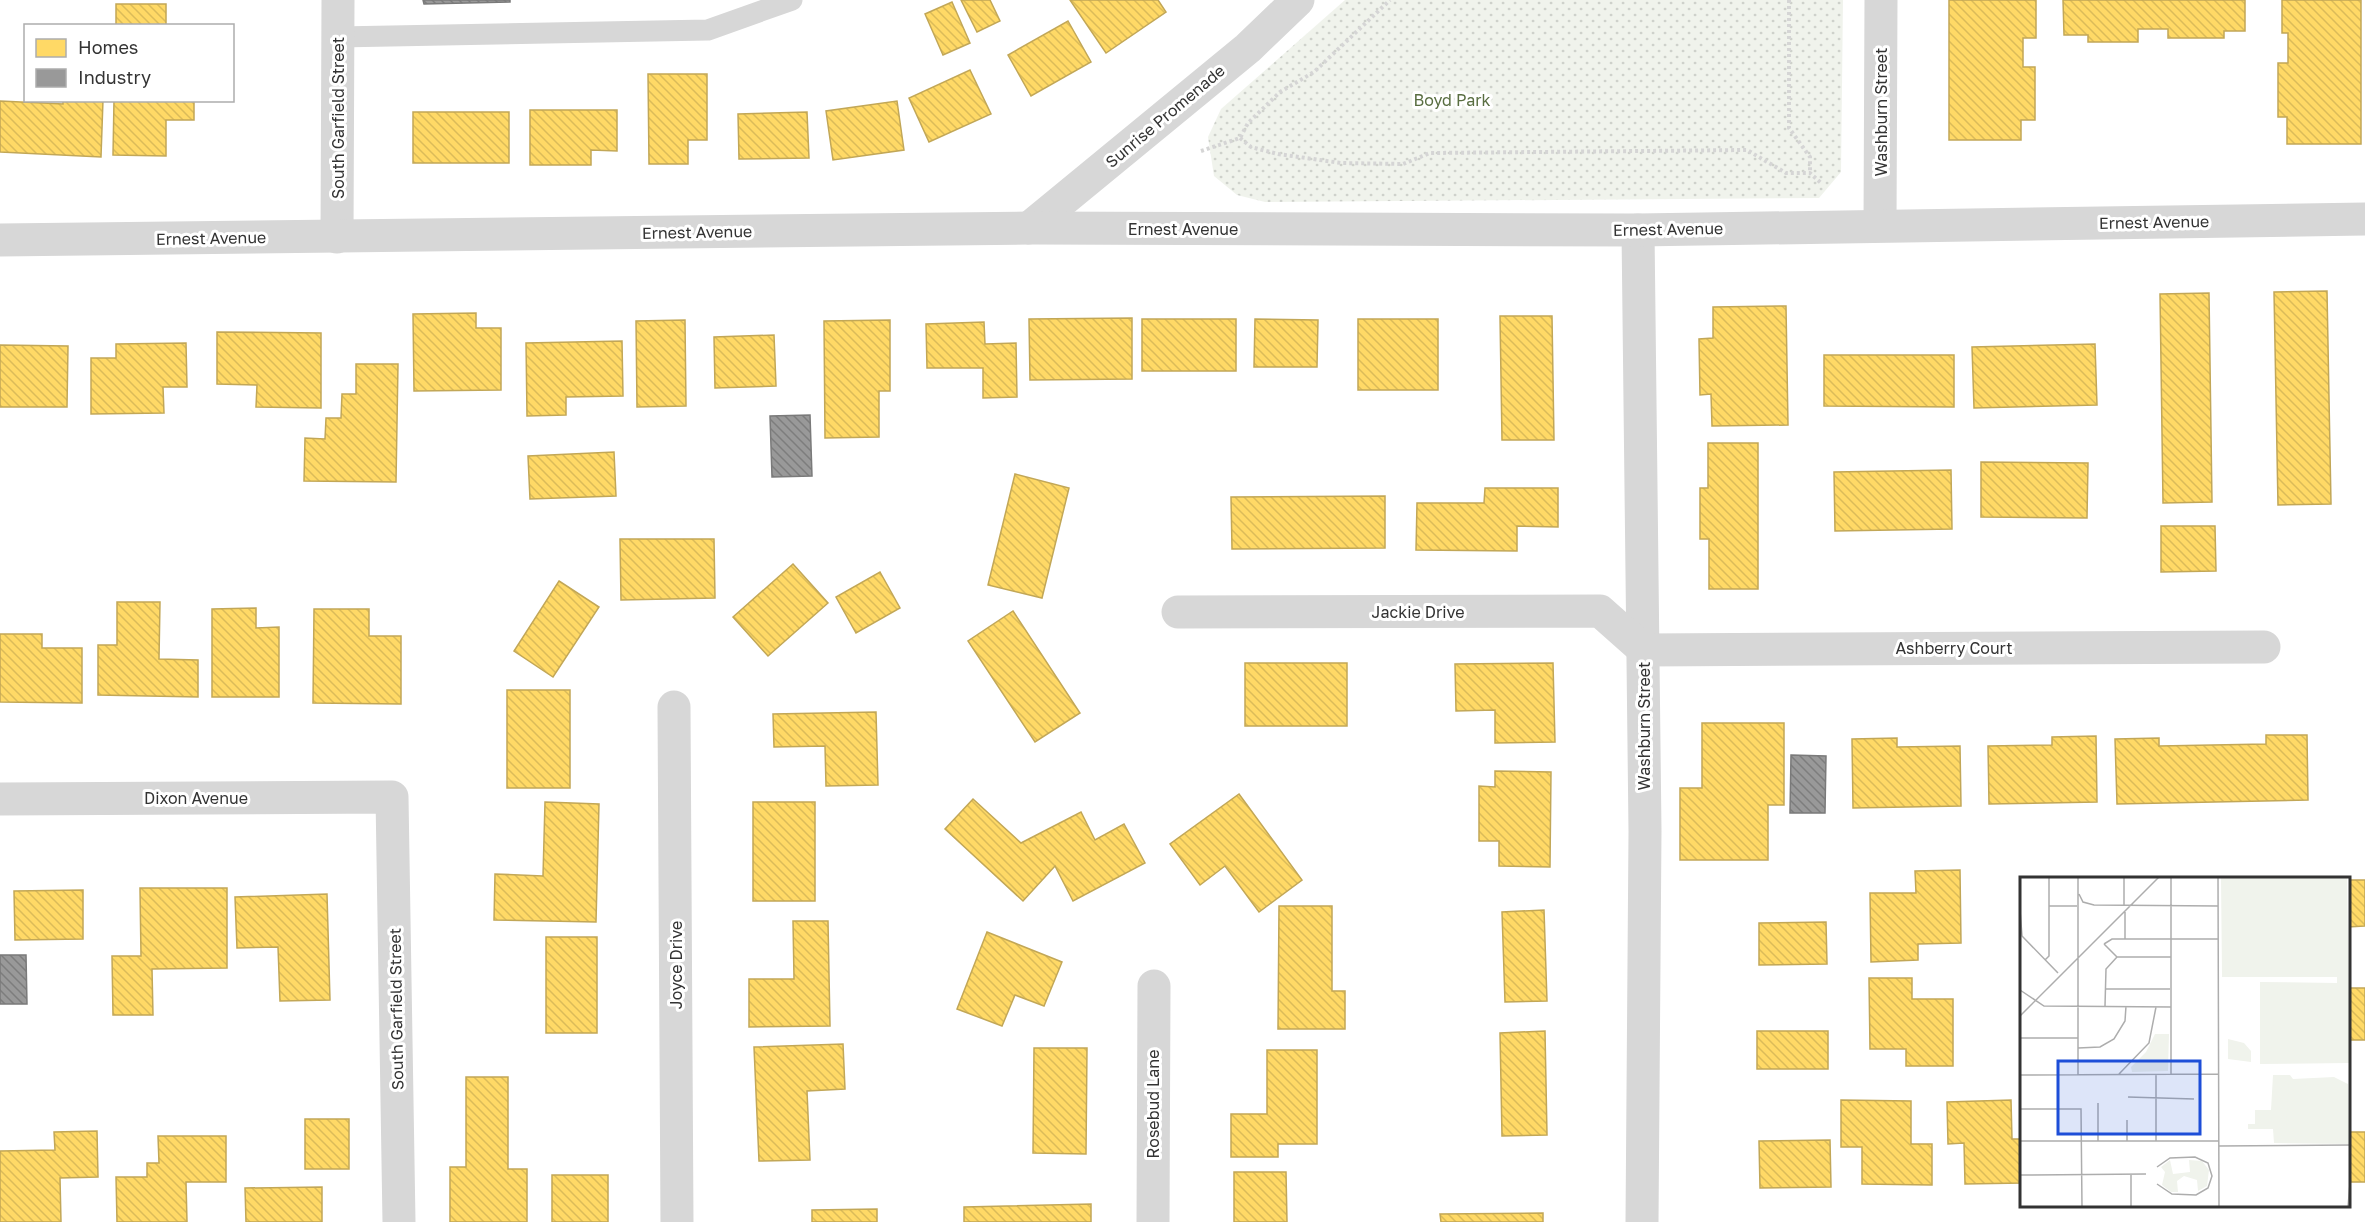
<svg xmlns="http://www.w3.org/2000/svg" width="2365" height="1222" viewBox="0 0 2365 1222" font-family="'Golos Text',sans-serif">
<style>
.green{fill:url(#green-dots)}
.homes{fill:url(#homes-back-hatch);stroke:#c2a757;stroke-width:1.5}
.industry{fill:url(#industry-back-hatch);stroke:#7a7a7a;stroke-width:1.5}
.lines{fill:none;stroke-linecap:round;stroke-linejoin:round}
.path{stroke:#d5d5d5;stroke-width:4;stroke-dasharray:3 3;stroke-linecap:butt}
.lane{stroke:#d7d7d7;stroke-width:21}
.street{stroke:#d7d7d7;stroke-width:33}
.labels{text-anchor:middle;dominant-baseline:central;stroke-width:6;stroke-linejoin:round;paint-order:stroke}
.park-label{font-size:16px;fill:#596e41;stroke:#fff}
.street-label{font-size:16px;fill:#333;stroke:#fff}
.inset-road{fill:none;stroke:#adadad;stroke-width:1.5}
.view{fill:#1d4ed8;fill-opacity:0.15;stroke:#1d4ed8;stroke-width:3}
.inset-edge{fill:none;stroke:#333;stroke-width:3}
</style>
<defs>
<pattern id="green-dots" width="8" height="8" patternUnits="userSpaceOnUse" patternTransform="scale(1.5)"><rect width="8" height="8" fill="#f0f3ec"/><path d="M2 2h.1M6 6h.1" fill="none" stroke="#ced1cb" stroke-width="1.8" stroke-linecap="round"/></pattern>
<pattern id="homes-back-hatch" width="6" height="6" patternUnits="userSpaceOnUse" patternTransform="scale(1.5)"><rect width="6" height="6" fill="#ffd966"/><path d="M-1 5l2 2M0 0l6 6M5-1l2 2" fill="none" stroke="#dbbb59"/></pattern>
<pattern id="industry-back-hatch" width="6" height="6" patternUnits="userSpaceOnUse" patternTransform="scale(1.5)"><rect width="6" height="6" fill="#999"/><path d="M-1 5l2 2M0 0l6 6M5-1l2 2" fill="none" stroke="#7d7d7d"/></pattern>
</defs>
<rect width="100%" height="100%" fill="#fff"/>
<!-- green -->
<polygon class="green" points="1345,0 1843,0 1841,172 1819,198 1265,202 1237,195 1214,176 1208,137 1221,109"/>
<!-- homes -->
<g class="homes">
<polygon points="961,0 990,0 1000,21 977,32"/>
<polygon points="1070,0 1158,0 1166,12 1106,53"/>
<polygon points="1949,0 2036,0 2036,38 2023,38 2023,67 2035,67 2035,120 2021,120 2021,140 1949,140"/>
<polygon points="2063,0 2245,0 2245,31 2224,31 2224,38 2168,38 2168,29 2138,29 2138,42 2088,42 2088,35 2064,35"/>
<polygon points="2282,0 2361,0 2361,144 2287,144 2287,117 2278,117 2278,63 2288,63 2288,33 2282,33"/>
<polygon points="952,2 970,43 943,55 925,14"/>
<rect x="116" y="4" width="50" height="22"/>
<polygon points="1068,21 1091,62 1031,96 1008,55"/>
<polygon points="970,70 991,114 929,142 909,98"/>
<polygon points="648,74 707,74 707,140 688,140 688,164 649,164"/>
<polygon points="63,100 103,100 101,157 0,152 0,101 63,104"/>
<polygon points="114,100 194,100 194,120 166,120 166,156 113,155"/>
<polygon points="897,101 904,150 833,160 826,111"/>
<polygon points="530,110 617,110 617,151 591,150 591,165 530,165"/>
<rect x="413" y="112" width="96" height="51"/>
<polygon points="807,112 809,158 739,159 738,114"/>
<polygon points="2327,291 2331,504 2278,505 2274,292"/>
<polygon points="2209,293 2212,502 2163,503 2160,294"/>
<polygon points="1786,306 1788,425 1712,426 1711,394 1700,395 1699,339 1713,338 1713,307"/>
<polygon points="476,313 476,328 501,328 501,390 414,391 413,314"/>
<polygon points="1500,316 1552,316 1554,440 1502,440"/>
<polygon points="1132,318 1132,379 1030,380 1029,319"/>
<rect x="1142" y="319" width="94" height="52"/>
<polygon points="1255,319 1318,320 1317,367 1254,367"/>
<rect x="1358" y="319" width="80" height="71"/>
<polygon points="685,320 686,406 637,407 636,321"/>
<polygon points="890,320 890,391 879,391 879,437 825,438 824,321"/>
<polygon points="984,322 985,344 1016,343 1017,397 983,398 983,368 927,368 926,324"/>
<polygon points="217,332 321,333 321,408 256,407 257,385 217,384"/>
<polygon points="774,335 776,386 715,388 714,337"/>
<polygon points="622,341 623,396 566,397 566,415 527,416 526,343"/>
<polygon points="186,343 187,387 163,387 164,413 91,414 91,358 116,358 116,344"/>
<polygon points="2095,344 2097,405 1974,408 1972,347"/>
<polygon points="0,345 68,346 67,407 0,407"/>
<polygon points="1824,355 1954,355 1954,407 1824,406"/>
<polygon points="356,364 398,364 396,482 304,481 305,438 325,439 326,418 341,418 342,394 356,394"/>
<polygon points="1708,443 1758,443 1758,589 1709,589 1709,539 1700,539 1700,488 1708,488"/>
<polygon points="614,452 616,496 530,499 528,456"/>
<polygon points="1981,462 2088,463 2087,518 1981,517"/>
<polygon points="1951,470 1952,529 1835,531 1834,472"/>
<polygon points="1015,474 1069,488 1042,598 988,585"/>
<polygon points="1485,488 1558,488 1558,527 1517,526 1517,551 1416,550 1417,503 1484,503"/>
<polygon points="1385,496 1385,548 1232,549 1231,497"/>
<polygon points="2161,526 2215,526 2216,571 2161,572"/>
<polygon points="620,539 714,539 715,598 621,600"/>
<polygon points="793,564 828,603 768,656 733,617"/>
<polygon points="880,572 900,608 856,633 836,597"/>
<polygon points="559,581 599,607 553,677 514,651"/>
<polygon points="117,602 160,602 159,659 198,660 198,697 98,695 98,645 117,645"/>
<polygon points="256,608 256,628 279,627 279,697 212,697 212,609"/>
<polygon points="314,609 369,609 369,636 401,636 401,704 313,703"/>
<polygon points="1013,611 1080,713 1035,742 968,641"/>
<polygon points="0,634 42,634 42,648 82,648 82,703 0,702"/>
<rect x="1245" y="663" width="102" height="63"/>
<polygon points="1553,663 1555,742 1495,743 1495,710 1456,711 1455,664"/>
<rect x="507" y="690" width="63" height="98"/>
<polygon points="876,712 878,785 826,786 825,746 774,747 773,714"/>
<polygon points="1702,723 1784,723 1784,805 1768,805 1768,860 1680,860 1680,788 1702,788"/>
<polygon points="2266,735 2307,735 2308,800 2117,804 2115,739 2159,738 2159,746 2266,744"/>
<polygon points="2096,736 2097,802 1989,804 1988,746 2052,745 2052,737"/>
<polygon points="1897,738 1897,747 1960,746 1961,806 1853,808 1852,739"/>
<polygon points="1495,771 1551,772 1550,867 1499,866 1499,841 1479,841 1479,786 1495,787"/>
<polygon points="1239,794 1302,880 1259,912 1225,866 1200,885 1170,844"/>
<polygon points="973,799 1021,843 1081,812 1095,840 1124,824 1145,863 1073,901 1055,866 1023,901 945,829"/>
<polygon points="545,802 599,804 596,922 494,920 495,874 543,876"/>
<rect x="753" y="802" width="62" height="99"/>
<polygon points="1960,870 1961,943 1918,944 1918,960 1871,962 1870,893 1916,893 1915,871"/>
<polygon points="2348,880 2365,880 2365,926 2348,927"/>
<polygon points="140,888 227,888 227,968 152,969 153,1015 113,1015 112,956 141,956"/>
<polygon points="83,890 83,939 15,940 14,891"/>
<polygon points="327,894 330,1000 280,1001 278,947 237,948 235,897"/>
<polygon points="1279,906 1332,906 1332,991 1345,991 1345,1029 1278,1029"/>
<polygon points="1544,910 1547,1001 1505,1002 1502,912"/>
<polygon points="793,921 828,921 830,1026 749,1027 749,979 794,979"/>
<polygon points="1826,922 1827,964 1759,965 1759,923"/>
<polygon points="987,932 1062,962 1044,1006 1015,995 1002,1026 957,1009"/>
<rect x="546" y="937" width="51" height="96"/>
<polygon points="1869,978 1912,978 1912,999 1953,999 1953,1066 1906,1066 1906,1049 1870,1049"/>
<rect x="2348" y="988" width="17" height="52"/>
<polygon points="1545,1031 1547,1135 1502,1136 1500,1033"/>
<rect x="1757" y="1031" width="71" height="38"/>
<polygon points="843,1044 845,1089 807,1091 810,1160 759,1161 754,1047"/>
<polygon points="1034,1048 1087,1048 1086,1154 1033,1153"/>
<polygon points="1267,1050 1317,1050 1317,1144 1278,1144 1278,1157 1231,1157 1231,1114 1267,1114"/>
<polygon points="466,1077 508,1077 508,1169 527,1169 527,1222 450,1222 450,1167 466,1167"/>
<polygon points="1841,1100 1911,1101 1911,1144 1932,1144 1932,1185 1862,1184 1862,1147 1841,1147"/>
<polygon points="2011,1100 2012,1139 2022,1139 2022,1183 1965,1184 1964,1143 1948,1144 1947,1102"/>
<rect x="305" y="1119" width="44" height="50"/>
<polygon points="97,1131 98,1177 60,1178 61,1222 0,1222 0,1151 55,1150 54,1132"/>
<rect x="2348" y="1132" width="17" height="50"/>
<polygon points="158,1136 226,1136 226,1182 186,1182 187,1222 117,1222 116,1177 147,1177 147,1163 159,1163"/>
<polygon points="1830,1140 1831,1187 1760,1188 1759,1141"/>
<polygon points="1234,1172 1286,1172 1287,1222 1234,1222"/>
<rect x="552" y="1175" width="56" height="47"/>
<polygon points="322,1187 322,1222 246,1222 245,1188"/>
<polygon points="1091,1204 1091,1222 964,1222 964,1207"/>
<polygon points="877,1209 877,1222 812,1222 812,1210"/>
<polygon points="1543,1213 1543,1222 1441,1222 1440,1214"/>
</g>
<!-- industry -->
<g class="industry">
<polygon points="423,0 510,0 510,2 424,4"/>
<polygon points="810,415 812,476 772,477 770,416"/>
<polygon points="1791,755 1826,756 1825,813 1790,813"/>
<polygon points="0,955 26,955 27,1004 0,1004"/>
</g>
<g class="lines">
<!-- path -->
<g class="path">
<polyline points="1789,0 1789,128 1810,157 1810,173"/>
<polyline points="1240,138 1251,147 1278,154 1341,163 1403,164 1430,153 1747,150 1786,173 1810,173 1821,183"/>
<polyline points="1201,151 1240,138 1248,123 1280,92 1314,72 1390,0"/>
</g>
<!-- lane -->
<polyline class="lane" points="338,37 708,30 792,0"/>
<!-- street -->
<g class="street">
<polyline points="1880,225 1881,0"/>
<polyline points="1029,228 1248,48 1298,0"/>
<polyline points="1638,230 1645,831 1642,1222"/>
<polyline points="337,237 338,0"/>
<polyline points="0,240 1029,228 1638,230 2365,219"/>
<polyline points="1178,612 1600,611 1644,650 2264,647"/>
<polyline points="674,707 677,1222"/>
<polyline points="0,799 392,797 399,1222"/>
<polyline points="1153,1222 1154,986"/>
</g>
</g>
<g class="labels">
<!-- park labels -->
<g class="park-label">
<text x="1452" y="100">Boyd Park</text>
</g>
<!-- street labels -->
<g class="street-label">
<text transform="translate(1881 112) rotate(-90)">Washburn Street</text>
<text transform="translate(1165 116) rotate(-40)">Sunrise Promenade</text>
<text transform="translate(338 118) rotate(-90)">South Garfield Street</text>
<text transform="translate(2154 222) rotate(-1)">Ernest Avenue</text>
<text x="1183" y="229">Ernest Avenue</text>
<text transform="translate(1668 229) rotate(-1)">Ernest Avenue</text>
<text transform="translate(697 232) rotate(-1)">Ernest Avenue</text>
<text transform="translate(211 238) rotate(-1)">Ernest Avenue</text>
<text x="1418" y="612">Jackie Drive</text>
<text x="1954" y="648">Ashberry Court</text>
<text transform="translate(1644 726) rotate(-90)">Washburn Street</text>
<text x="196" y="798">Dixon Avenue</text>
<text transform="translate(676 965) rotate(-90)">Joyce Drive</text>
<text transform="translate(396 1009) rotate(-91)">South Garfield Street</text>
<text transform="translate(1153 1104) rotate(-90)">Rosebud Lane</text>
</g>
</g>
<!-- overview -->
<g transform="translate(2020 877)">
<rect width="330" height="330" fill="#fff"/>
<path d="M201 0H327L330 186 240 187V105L317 106V100H202ZM135 157H149L148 194 112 195 111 190 126 175ZM253 198H270L273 202 314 200 328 207 329 267 254 266 253 252H228V247H235V233H251ZM150 283 153 297 170 295 169 283 182 284 189 293 187 309 178 314 177 303 164 299 157 304 158 315H151L142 308 145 295 141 290Z" fill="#f0f3ec"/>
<path d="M265 12 271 21 269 27 241 40 236 28ZM248 109 277 113 272 130 264 138 248 142 242 115ZM312 109 315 118 311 143H304L286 131 280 112ZM246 146 268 153 276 165 277 178 252 181 243 178ZM311 146 314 178 303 181 280 178 286 157 298 149ZM208 162 224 166 231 174V185L208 182ZM269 206 315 209 312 255 266 251ZM290 217 304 230 290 243 277 230Z" fill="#f0f3ec" fill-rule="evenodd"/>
<path class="inset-road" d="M198 0 199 330M59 17 63 25 74 28 198 29M29 29H57M104 29V0M0 33 2 59 38 96M105 62V35M84 67 92 62H198M84 67 97 80M25 83 29 79V0M85 112H150M0 113 24 129 151 130M85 129 86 92 97 80H151M0 139 139 0M0 161H58M58 171 80 170 94 162 105 144 106 129M99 197 129 166 136 130M136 197V264M151 197V0M0 198 198 197M58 198V0M108 220 174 222M78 226V264M0 232H61L62 330M0 264H199M107 264V243M199 269 330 268M137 290 150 281 175 280 188 286 192 299 188 311 176 318 152 317 137 307M0 298 126 297M111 298V330M328 330 330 306"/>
<path class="view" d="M38 184H180V257H38Z"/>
<rect width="330" height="330" class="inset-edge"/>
</g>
<!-- legend -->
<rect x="24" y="24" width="210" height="78" fill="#ffffff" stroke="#adadad" stroke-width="1.5"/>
<rect x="36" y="39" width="30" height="18" fill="#ffd966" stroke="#adadad" stroke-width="1.5"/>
<text x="78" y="54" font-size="18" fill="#333333">Homes</text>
<rect x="36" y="69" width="30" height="18" fill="#999999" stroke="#adadad" stroke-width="1.5"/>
<text x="78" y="84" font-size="18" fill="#333333">Industry</text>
</svg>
